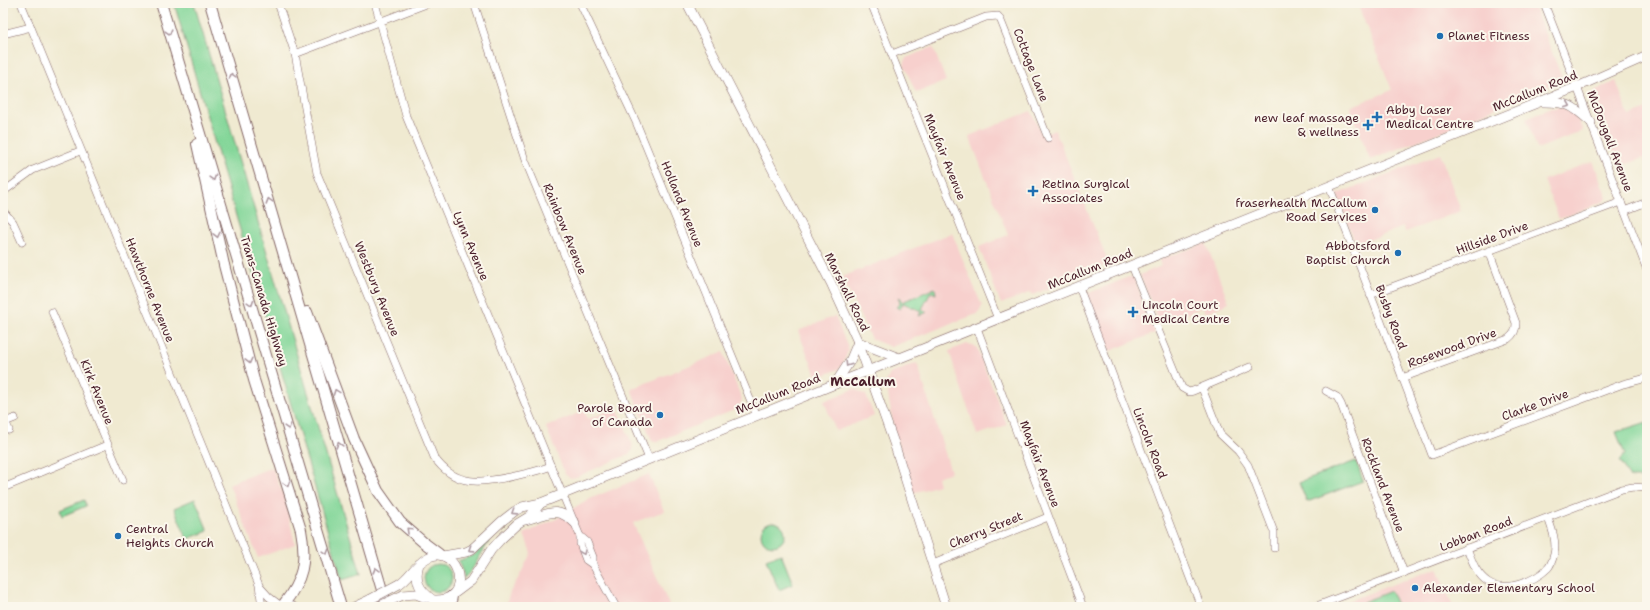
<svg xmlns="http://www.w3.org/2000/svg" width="1650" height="610" viewBox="0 0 1650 610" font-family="'Shantell Sans',sans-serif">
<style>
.built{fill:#f7d0cd}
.green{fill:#82d698;stroke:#667a62}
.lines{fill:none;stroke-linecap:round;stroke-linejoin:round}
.minor-casing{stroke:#846665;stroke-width:8}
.major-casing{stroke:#846665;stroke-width:10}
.highway-casing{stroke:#846665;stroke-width:12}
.minor{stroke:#fff;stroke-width:7}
.major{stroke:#fff;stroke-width:9}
.highway{stroke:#fff;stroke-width:10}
.major-bridge-casing{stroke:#846665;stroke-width:10;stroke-linecap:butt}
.major-bridge{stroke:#fff;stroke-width:9}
.oneway{stroke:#ae9aa0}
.poi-dot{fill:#1f6fb2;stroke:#fbf7ec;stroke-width:1.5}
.labels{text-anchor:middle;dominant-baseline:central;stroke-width:4;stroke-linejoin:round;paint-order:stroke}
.poi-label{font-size:12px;fill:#4a1f2b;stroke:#fbf7ec;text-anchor:start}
.street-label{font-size:12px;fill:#4a1f2b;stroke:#fbf7ec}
.neighbourhood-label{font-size:13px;font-weight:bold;fill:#4a1f2b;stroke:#fbf7ec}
</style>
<rect width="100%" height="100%" fill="#fbf7ec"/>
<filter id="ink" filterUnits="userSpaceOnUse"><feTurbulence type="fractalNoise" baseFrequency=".025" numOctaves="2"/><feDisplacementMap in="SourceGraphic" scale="8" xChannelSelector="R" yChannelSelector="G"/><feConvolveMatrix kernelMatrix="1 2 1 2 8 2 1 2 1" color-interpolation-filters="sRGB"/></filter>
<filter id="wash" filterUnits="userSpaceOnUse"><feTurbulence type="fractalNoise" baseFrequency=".012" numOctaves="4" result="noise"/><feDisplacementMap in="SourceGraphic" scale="16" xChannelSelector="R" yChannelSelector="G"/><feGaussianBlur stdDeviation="0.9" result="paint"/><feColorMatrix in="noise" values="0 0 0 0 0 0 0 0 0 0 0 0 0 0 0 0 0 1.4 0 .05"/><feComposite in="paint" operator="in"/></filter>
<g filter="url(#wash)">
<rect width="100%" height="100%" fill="#f0ead1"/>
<!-- built -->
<g class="built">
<polygon points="1357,3 1532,3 1536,11 1562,78 1561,81 1527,94 1448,129 1370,160 1350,107 1392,90"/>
<polygon points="933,47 946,81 916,93 904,65 906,58"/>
<polygon points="1616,81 1629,116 1647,109 1647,167 1643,158 1619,167 1594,93 1596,90"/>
<polygon points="1561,107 1572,112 1578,120 1583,131 1537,149 1526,118 1551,108"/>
<polygon points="1031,111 1042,135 1055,130 1109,264 1032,295 1031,292 1001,304 979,247 1008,235 969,136"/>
<polygon points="1440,154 1461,211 1405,232 1403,227 1356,245 1337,194"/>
<polygon points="1593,161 1607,198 1605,201 1559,219 1544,180"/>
<polygon points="952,233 982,306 979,313 891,347 871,339 842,277"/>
<polygon points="1206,243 1229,303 1205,313 1203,307 1160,324 1140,275 1161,266 1159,260"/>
<polygon points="1129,277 1134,278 1155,333 1110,351 1088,297 1089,293"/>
<polygon points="835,316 847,345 848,351 843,364 839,369 817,378 798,331"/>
<polygon points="967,344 973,345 977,348 1007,425 977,435 949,351"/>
<polygon points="723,352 742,399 739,408 656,442 652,441 631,389"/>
<polygon points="917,363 951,472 937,477 939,485 913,493 894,430 886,382 890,374"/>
<polygon points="854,389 866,395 874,416 836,431 824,401"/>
<polygon points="617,408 632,443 633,450 629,454 576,477 570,478 565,474 546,427 584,411 588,419"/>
<polygon points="272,467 285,499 295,544 258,558 229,484"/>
<polygon points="649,474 664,511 633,523 670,607 505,607 510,592 519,577 531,553 524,534 556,519 585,501"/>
<polygon points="1437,568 1453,607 1332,607"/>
</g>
<!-- green -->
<g class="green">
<polygon points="174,3 194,3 361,574 342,580"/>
<polygon points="935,288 936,294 931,292 922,309 927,312 919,316 921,311 903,303 900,309 896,307 900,303 898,297 899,297 902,302"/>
<polygon points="1647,422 1647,478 1630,478 1620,461 1625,454 1616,432"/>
<polygon points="1356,461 1363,481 1307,502 1299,482"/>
<polygon points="195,499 208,531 187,539 174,508"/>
<polygon points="84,500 86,506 62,516 60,510"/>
<circle cx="773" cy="534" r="12"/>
<polygon points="489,541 471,571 464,578 463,573 458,561 474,555"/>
<polygon points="781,554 793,584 779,590 766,560"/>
<circle cx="438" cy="578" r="14"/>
<polygon points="1391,591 1398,607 1365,607 1363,602"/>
</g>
</g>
<g filter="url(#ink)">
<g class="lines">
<defs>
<g id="minor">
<polyline points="21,3 259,585 262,607"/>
<path d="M278 3 295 54 317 173 434 457C455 488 483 483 515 476 527 473 539 471 551 466"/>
<polyline points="375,3 406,116 562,493 580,536 587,542 593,557 593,565"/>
<polyline points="474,3 525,160 649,459"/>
<polyline points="580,3 636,122 757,416"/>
<polyline points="871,3 998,319"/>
<polyline points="1544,3 1577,87 1647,270"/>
<polyline points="3,34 31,27"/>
<polyline points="295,54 429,3"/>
<polyline points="892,54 986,17 998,16 1001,21 1048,138"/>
<polyline points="1329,186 1432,455 1623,384 1647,378"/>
<polyline points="3,192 33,170 80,151"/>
<polyline points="3,211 13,222 22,242"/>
<polyline points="1624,211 1647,202"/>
<polyline points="1132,266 1182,388 1189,392 1193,391 1250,367"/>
<polyline points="1079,287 1201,607"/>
<polyline points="1370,295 1621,202"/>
<polyline points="52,312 123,480"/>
<polyline points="977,328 1083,607"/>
<path d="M1402 378 1508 339C1514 334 1516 331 1516 323L1489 251"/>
<polyline points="1202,388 1220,434 1238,451 1248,465 1274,532 1274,548"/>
<polyline points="1326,391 1337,397 1341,404 1404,573"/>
<polyline points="3,416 9,430"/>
<polyline points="5,422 15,418"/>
<polyline points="3,488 107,445"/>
<polyline points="580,536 580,544 586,560 593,565 616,607"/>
<path d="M1467 548C1472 561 1476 574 1488 582 1505 593 1535 581 1548 568 1551 565 1553 558 1554 554 1557 542 1552 529 1548 518"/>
<polyline points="933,564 1048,517"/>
<polyline points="260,587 269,597 281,606"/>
<polyline points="1314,607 1622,489 1633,487 1647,488"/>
</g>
<g id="major">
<polyline points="687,3 831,283 858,342 894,443 946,607"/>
<path d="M1544 102C1569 102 1573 106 1591 122"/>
<polyline points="858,342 899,358"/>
<polyline points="835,384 850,361 858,342"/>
<path d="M526 520C549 514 556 505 575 523"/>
<polyline points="443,556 466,552 472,549 502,521 515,511 522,507 541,503 835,384 1577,87 1647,56"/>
<path d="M399 584C410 577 417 562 429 557 459 544 475 603 433 600 419 590 414 581 419 564"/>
<polyline points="455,593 471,581 491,550 500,540 517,524 530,516 541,503"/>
<polyline points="403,595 416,594 426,598"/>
<polyline points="279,607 283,605 293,607"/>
<polyline points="354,607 371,599"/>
</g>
<g id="highway">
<polyline points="161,3 341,607"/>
<polyline points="210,3 387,607"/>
<path d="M197 144 224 265 254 380 301 530C307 561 303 580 283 605"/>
<polyline points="307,312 354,439 378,491 400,522 423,542 439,554"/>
<polyline points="450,607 452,596"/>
</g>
</defs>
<!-- minor casing -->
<use href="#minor" class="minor-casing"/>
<!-- major casing -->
<use href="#major" class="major-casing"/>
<!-- highway casing -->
<use href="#highway" class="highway-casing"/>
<!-- minor -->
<use href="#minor" class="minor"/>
<!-- major -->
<use href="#major" class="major"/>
<!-- highway -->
<use href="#highway" class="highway"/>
<defs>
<g id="major-bridge">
<polyline points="371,599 399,584"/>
<polyline points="377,607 403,595"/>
</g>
</defs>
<!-- major-bridge casing -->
<use href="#major-bridge" class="major-bridge-casing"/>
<!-- major-bridge -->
<use href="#major-bridge" class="major-bridge"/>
</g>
<!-- one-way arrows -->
<defs><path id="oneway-chevron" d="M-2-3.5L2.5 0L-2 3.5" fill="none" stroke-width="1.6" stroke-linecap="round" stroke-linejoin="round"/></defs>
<g class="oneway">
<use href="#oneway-chevron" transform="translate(169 32) rotate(74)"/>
<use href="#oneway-chevron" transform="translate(232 76) rotate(-106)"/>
<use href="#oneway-chevron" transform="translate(1568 105) rotate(22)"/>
<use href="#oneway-chevron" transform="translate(213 178) rotate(73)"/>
<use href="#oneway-chevron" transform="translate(269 201) rotate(-106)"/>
<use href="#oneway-chevron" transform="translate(217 235) rotate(77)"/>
<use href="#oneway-chevron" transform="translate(251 303) rotate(73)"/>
<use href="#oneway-chevron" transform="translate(249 361) rotate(76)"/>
<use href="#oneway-chevron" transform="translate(848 364) rotate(122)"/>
<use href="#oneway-chevron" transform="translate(336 392) rotate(-110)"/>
<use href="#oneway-chevron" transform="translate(288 427) rotate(73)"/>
<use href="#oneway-chevron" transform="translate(339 445) rotate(-106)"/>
<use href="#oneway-chevron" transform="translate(287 484) rotate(72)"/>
<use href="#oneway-chevron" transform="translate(514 512) rotate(147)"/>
<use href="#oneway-chevron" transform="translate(409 530) rotate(-137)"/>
<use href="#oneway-chevron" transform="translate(471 549) rotate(147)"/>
<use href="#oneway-chevron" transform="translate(326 552) rotate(73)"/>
<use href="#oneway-chevron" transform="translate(583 552) rotate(68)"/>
<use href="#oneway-chevron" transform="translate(376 570) rotate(-106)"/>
</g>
</g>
<!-- markers -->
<g class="poi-dot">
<circle cx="1440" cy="36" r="4"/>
<path d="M1375 111h4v4h4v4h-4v4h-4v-4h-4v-4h4z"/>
<path d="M1366 119h4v4h4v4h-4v4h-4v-4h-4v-4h4z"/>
<path d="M1031 185h4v4h4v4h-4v4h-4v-4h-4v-4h4z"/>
<circle cx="1375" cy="210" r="4"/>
<circle cx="1398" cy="253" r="4"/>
<path d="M1131 306h4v4h4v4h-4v4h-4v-4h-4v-4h4z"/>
<circle cx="660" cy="415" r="4"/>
<circle cx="118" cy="536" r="4"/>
<circle cx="1415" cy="588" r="4"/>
</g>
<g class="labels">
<!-- poi labels -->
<g class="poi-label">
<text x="1448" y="36">Planet Fitness</text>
<text x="1386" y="110">Abby Laser<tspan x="1386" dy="14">Medical Centre</tspan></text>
<text x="1359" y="118" text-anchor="end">new leaf massage<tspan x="1359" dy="14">&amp; wellness</tspan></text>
<text x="1042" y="184">Retina Surgical<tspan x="1042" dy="14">Associates</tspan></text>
<text x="1367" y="203" text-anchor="end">fraserhealth McCallum<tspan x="1367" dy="14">Road Services</tspan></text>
<text x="1390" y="246" text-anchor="end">Abbotsford<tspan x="1390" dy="14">Baptist Church</tspan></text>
<text x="1142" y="305">Lincoln Court<tspan x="1142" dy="14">Medical Centre</tspan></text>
<text x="652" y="408" text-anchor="end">Parole Board<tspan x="652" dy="14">of Canada</tspan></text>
<text x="126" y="529">Central<tspan x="126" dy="14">Heights Church</tspan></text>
<text x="1423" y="588">Alexander Elementary School</text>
</g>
<!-- street labels -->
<g class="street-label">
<text transform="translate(1031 65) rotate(69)">Cottage Lane</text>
<text transform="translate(1535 91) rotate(-22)">McCallum Road</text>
<text transform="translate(1610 141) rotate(69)">McDougall Avenue</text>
<text transform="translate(945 157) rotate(68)">Mayfair Avenue</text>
<text transform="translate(682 204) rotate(68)">Holland Avenue</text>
<text transform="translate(565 229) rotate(68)">Rainbow Avenue</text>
<text transform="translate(1492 238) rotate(-20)">Hillside Drive</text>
<text transform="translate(471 246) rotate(67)">Lynn Avenue</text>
<text transform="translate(1090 269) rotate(-22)">McCallum Road</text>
<text transform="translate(377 289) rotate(68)">Westbury Avenue</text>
<text transform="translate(150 290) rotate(68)">Hawthorne Avenue</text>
<text transform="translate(847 292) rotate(64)">Marshall Road</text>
<text transform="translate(264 301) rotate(73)">Trans-Canada Highway</text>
<text transform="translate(1391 317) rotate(69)">Busby Road</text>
<text transform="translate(1452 348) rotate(-20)">Rosewood Drive</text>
<text transform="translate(97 392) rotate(68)">Kirk Avenue</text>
<text transform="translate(778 394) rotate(-22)">McCallum Road</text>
<text transform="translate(1535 405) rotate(-20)">Clarke Drive</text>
<text transform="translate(1150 443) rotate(69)">Lincoln Road</text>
<text transform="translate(1040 464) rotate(69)">Mayfair Avenue</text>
<text transform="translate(1383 485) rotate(69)">Rockland Avenue</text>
<text transform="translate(986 530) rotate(-22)">Cherry Street</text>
<text transform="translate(1476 534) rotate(-21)">Lobban Road</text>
</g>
<!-- neighbourhood labels -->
<g class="neighbourhood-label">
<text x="863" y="381">McCallum</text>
</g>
</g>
<!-- margin -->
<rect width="1650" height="610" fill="none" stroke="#fbf7ec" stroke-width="16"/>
</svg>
